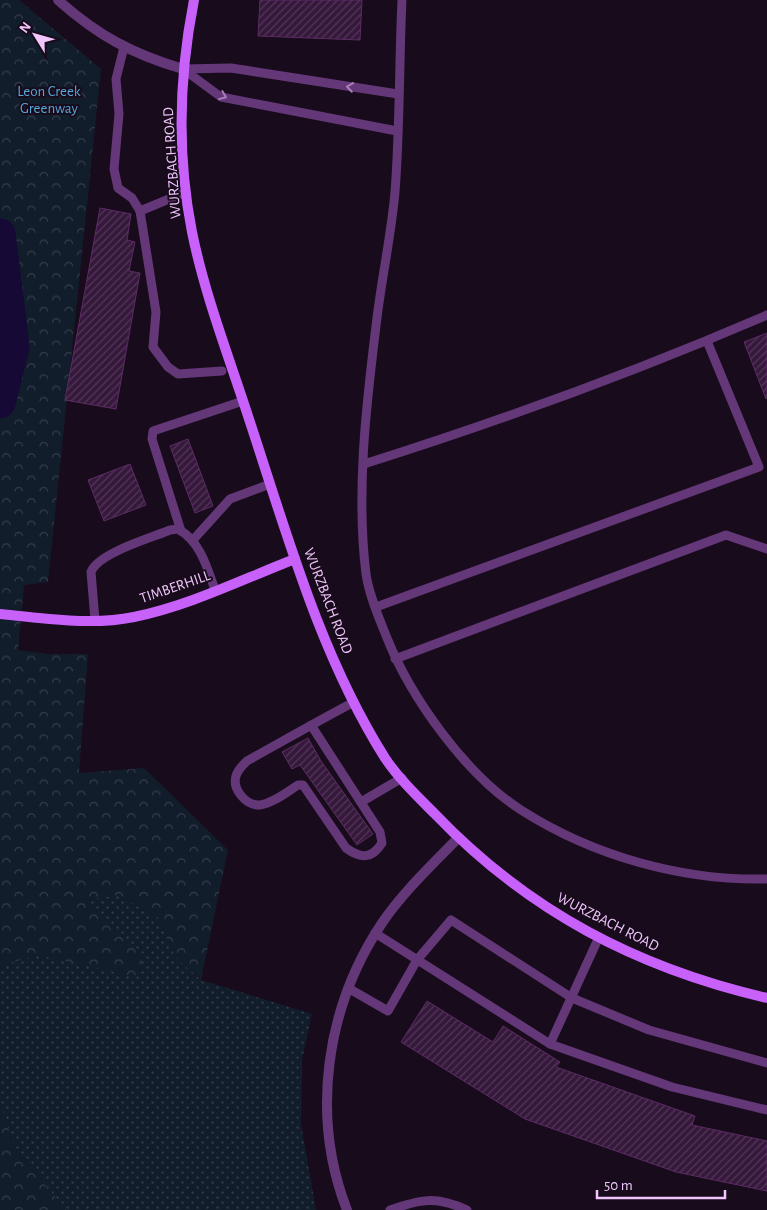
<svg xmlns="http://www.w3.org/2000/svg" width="767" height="1210" viewBox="0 0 767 1210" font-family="'Alegreya Sans',sans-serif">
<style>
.grass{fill:url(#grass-dots)}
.forest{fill:url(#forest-crowns)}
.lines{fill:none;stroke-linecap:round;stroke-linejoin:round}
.river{stroke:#160935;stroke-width:31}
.building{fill:url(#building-hatch);stroke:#5d2b66}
.lane{stroke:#643778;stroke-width:9}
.street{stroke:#643778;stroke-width:10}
.secondary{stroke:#c761fa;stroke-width:10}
.oneway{stroke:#aa7eba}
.labels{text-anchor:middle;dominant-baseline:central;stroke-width:4;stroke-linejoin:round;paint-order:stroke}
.park-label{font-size:15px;fill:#56a6d9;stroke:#180b1b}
.street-label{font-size:15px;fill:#f0c6fd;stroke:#180b1b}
</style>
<defs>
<pattern id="grass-dots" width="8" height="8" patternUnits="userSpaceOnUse" patternTransform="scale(1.25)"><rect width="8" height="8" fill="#121d2b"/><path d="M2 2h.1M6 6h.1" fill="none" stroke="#353c4b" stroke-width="1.8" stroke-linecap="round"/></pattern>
<pattern id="forest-crowns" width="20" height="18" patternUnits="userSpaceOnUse" patternTransform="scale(1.25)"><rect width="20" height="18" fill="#121d2b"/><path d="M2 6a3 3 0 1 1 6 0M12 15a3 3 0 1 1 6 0" fill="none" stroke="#353c4b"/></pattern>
<pattern id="building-hatch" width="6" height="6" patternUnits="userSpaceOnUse" patternTransform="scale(1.25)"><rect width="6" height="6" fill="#35183b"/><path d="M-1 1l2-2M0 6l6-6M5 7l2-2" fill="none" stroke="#533858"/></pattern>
</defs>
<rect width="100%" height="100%" fill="#180b1b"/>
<!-- grass -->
<polygon class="grass" points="118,895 159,918 175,956 201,980 312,1014 302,1060 301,1124 316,1210 66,1210 15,1148 0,1104 0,959 81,900"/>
<!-- forest -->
<g class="forest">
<polygon points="0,0 19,0 101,69 48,582 24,585 18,650 48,654 88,654 79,773 144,768 228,850 201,980 175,956 159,918 118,895 81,900 143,954 137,977 38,955 0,966"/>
<polygon points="0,1104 15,1148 66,1210 0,1210"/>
</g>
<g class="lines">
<!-- river -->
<polyline class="river" points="0,234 14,347 0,403"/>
</g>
<!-- building -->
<g class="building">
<polygon points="260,0 362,0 360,40 258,36"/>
<polygon points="100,208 131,214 127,240 135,242 129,271 140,273 116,409 65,400"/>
<polygon points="767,333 767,398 766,399 744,342"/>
<polygon points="188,439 213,506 195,513 170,446"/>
<polygon points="130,464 146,505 104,521 88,480"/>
<polygon points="308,738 321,761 373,834 357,845 300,765 292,769 282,752"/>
<polygon points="427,1001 493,1042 503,1026 560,1062 556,1067 695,1116 692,1125 767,1141 767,1191 676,1172 525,1119 401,1042"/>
</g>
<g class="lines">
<!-- lane -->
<g class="lane">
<path d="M402 0C399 64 400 128 395 192 391 237 381 281 376 326 366 407 356 493 366 574 369 595 379 618 387 638 411 698 466 775 521 810 593 856 682 881 767 879"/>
<polyline points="124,47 116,79 119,114 114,169 118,188 132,198 140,211"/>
<polyline points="183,69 221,97 397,131"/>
<polyline points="183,69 231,68 398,94"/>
<polyline points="186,192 140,211 156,312 153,347 168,367 178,374 222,371"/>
<path d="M364 464C500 421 635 372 767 315"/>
<polyline points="181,531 152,439 153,431 243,401"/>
<polyline points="193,540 230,499 270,484"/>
<polyline points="376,607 759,467 707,341"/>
<path d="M95 620 91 572C98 553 151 538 170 530L178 529C200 541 207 567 215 590"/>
<polyline points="395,659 726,535 767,549"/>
<path d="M311 725 380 832 382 843C372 859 361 859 346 848L303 785H298C287 792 273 803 260 805 246 806 232 789 236 776 238 769 243 765 247 761 283 741 318 721 354 702"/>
<polyline points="361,802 402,778"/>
<polyline points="375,933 550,1044 672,1087 767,1110"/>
<polyline points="348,988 388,1011 417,960 451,920 572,998 649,1030 767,1063"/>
<polyline points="550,1044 599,937"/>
<path d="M390 1210C421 1199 436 1196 467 1210"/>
</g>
<!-- street -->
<g class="street">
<path d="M58 0C97 35 132 54 183 69"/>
<path d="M347 1210C310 1115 326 1007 382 923 403 892 432 865 458 838"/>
</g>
<!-- secondary -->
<g class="secondary">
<path d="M194 0C179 76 177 156 192 232 205 296 229 357 249 419 287 534 320 655 385 758 399 779 418 797 435 814 528 911 637 968 767 998"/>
<path d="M0 614C44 618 90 626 134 617 189 606 243 579 295 559"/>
</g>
</g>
<!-- one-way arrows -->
<defs><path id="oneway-chevron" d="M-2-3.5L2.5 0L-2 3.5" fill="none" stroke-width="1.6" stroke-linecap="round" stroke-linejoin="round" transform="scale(1.25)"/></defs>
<g class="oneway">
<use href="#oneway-chevron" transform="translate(350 87) rotate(-171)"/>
<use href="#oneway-chevron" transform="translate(223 96) rotate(22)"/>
</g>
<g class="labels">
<!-- park labels -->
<g class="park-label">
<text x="49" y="91">Leon Creek<tspan x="49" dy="17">Greenway</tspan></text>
</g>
<!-- street labels -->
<g class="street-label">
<text transform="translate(172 163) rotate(-94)">WURZBACH ROAD</text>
<text transform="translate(175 587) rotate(-19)">TIMBERHILL</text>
<text transform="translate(328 601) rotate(69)">WURZBACH ROAD</text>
<text transform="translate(608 922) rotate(27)">WURZBACH ROAD</text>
</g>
</g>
<!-- north arrow -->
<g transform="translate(35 35) rotate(307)" stroke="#180b1b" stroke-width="4" paint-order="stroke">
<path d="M0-4L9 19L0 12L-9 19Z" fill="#f0c6fd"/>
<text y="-8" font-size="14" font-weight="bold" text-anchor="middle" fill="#f0c6fd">N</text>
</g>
<!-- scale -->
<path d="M597 1190v8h128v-8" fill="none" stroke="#f0c6fd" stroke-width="2.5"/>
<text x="604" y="1190" font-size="15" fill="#f0c6fd" stroke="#180b1b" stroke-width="4" paint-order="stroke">50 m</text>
</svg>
